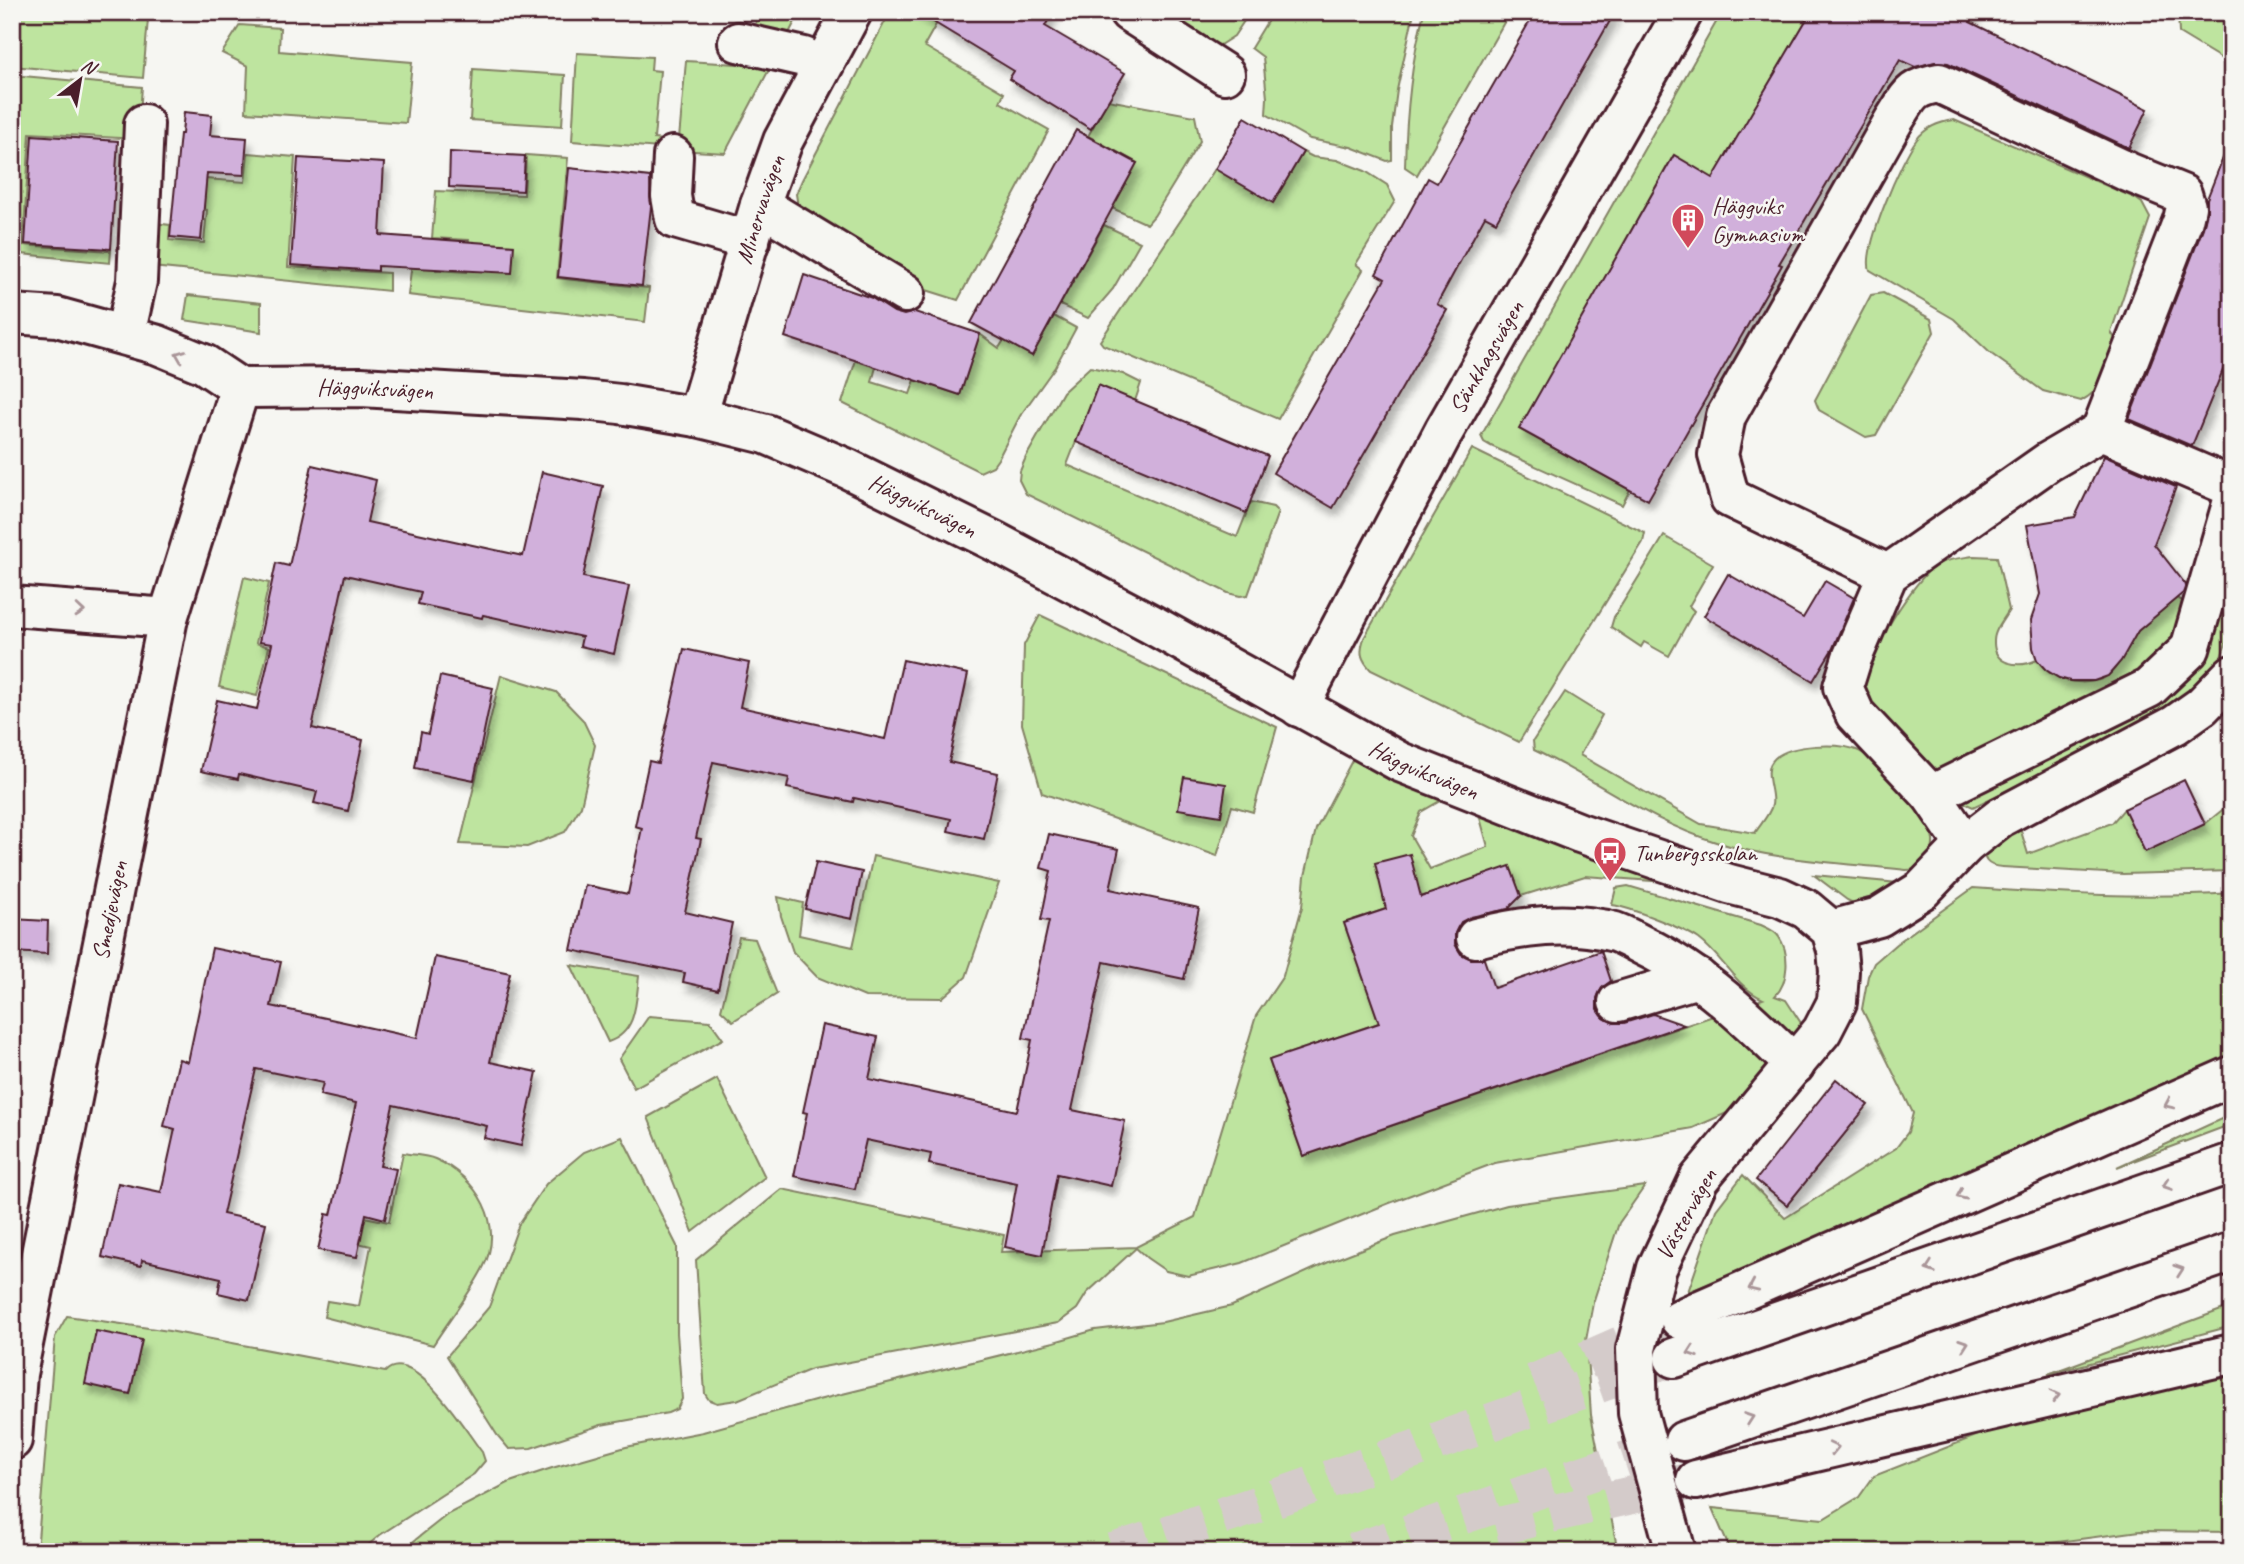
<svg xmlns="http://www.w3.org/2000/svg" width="2244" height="1564" viewBox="0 0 2244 1564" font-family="Caveat,sans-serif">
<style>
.green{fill:#bee49f;stroke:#848265;stroke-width:2}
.building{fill:#d1b0db;stroke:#4a1f2b;stroke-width:2;filter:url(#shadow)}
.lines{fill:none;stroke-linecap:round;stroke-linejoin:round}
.highway-tunnel{stroke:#d4cbca;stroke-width:38;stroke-dasharray:38 19;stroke-linecap:butt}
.minor-casing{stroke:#4a1f2b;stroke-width:44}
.highway-casing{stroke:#4a1f2b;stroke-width:44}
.minor{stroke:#f6f6f2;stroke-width:38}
.highway{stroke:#f6f6f2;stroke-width:38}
.oneway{stroke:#a99598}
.labels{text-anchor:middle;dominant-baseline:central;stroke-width:5;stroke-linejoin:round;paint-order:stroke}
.poi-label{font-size:24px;fill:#4a1f2b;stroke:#f6f6f2;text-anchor:start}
.street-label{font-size:24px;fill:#4a1f2b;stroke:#f6f6f2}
</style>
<defs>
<filter id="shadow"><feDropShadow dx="4.5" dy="8" stdDeviation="3.5" flood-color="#0004"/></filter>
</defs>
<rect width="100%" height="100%" fill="#f6f6f2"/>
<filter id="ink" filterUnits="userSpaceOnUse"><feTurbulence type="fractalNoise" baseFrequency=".0143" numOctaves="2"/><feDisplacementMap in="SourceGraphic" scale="14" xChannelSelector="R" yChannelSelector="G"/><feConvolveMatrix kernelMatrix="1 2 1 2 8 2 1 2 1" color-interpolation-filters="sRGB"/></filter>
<g filter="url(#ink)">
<!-- green -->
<g class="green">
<polygon points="14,12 61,12 148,19 143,78 12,66"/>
<polygon points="757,12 800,12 786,39 755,29"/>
<polygon points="890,12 943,12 924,46 1004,93 1000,102 1049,130 958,300 923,289 890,271 798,207 796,194 802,180"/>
<polygon points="1157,12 1250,12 1234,36 1220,45 1205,42"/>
<polygon points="1273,12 1414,12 1397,90 1392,127 1392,160 1387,161 1351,147 1310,139 1266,114 1267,98 1263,57 1251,48"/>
<path d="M1424 12H1510L1417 175 1405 167C1406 115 1411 63 1424 12Z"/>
<polygon points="1722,12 1811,12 1713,179 1673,156 1520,429 1630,490 1622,505 1491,446 1484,442 1481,436"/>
<polygon points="2178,12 2232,12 2232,65 2179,33"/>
<polygon points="240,25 280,28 279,51 412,62 406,123 246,112 248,66 222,53"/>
<polygon points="577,53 652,57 651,70 660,71 654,139 672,141 672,149 572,141"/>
<polygon points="686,61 771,66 725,153 678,150"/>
<polygon points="473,69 565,75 562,126 470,120"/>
<polygon points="12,75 142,87 138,139 30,133 23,245 111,251 110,263 12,253"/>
<polygon points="1108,100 1195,116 1200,141 1154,216 1147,224 1112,208 1137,163 1088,136"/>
<path d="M1954 120 2135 198 2142 203 2150 218 2111 332 2118 343C2109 367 2105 388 2081 401L2043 391 1990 353 1954 319 1870 270C1862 250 1902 158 1917 139 1926 127 1939 122 1954 120Z"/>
<polygon points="1303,152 1313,157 1337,160 1365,171 1387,185 1395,201 1356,264 1363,270 1278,419 1103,345 1100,341 1215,169 1273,203"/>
<polygon points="248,153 295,157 288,267 389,273 389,291 152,267 154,223 170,225 169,240 204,243 207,210 177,207 179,177 245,182"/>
<polygon points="526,155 568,158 557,278 649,288 645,322 408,295 412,262 435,264 436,270 467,272 469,240 432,238 436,191 524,195"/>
<polygon points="1104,225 1140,242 1113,289 1088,318 1060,305"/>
<polygon points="1883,293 1931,319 1934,332 1876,435 1866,437 1819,410 1815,400 1871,295"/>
<polygon points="188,295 261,303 261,332 184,320"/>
<polygon points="1054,316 1076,328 1055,367 1020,416 998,459 993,466 980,472 842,403 856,360 876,367 872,382 910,394 915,380 960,395 980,334 999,348 1004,340 1032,356"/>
<polygon points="1090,367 1123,374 1141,383 1135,401 1098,386 1067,465 1237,537 1251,502 1273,507 1278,512 1248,595 1240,596 1228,593 1026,494 1019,480 1020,471 1026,457 1063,392"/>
<path d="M1472 449 1645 533 1643 542 1519 742 1371 670C1361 659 1359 653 1364 638Z"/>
<polygon points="1664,536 1713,564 1689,606 1694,611 1669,656 1644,642 1641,647 1611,627 1614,617"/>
<path d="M1973 556 1997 557 2009 610C2004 619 1994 630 1994 641 1993 666 2020 668 2037 660 2042 666 2046 671 2053 675 2067 684 2096 686 2110 674 2122 663 2127 647 2136 633 2145 620 2165 608 2177 598L2194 607 2214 603 2227 606 2232 592V627L2217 668 2195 696 2120 736 1973 807 1960 801 1871 705C1867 696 1864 689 1865 679 1867 654 1915 579 1936 565 1946 559 1961 558 1973 556Z"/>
<polygon points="244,577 269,583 256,643 269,647 257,696 219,687"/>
<polygon points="1040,615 1277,727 1253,812 1232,806 1217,856 1042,793 1022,724 1024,645"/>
<polygon points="501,675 556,692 583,720 595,745 581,806 565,832 527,847 460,844"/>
<path d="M1565 692 1602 715 1580 755 1701 824 1755 833C1760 825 1770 814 1772 805 1775 790 1761 771 1775 758 1791 744 1840 742 1859 751 1881 762 1931 815 1933 840 1934 852 1929 860 1922 869L1906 870C1844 863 1776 861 1716 842 1650 822 1595 779 1534 750L1533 741Z"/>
<path d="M1367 732 1445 798 1421 812 1411 836 1430 869 1488 847 1472 789 1616 845 1653 881 1585 876 1521 896 1510 867 1344 923 1379 1023 1269 1060 1303 1156 1763 999C1736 987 1723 957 1699 939 1685 929 1629 907 1612 905L1616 888 1628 886 1761 925C1767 928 1776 931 1779 937 1790 953 1789 982 1775 996L1786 1000 1801 1023 1791 1045 1736 1109 1693 1128 1495 1163 1387 1204 1242 1263 1188 1276 1166 1271 1147 1258 1136 1248 1087 1293 1077 1309 1058 1323 812 1369 737 1400 717 1403 709 1400 705 1394 696 1260 782 1189 1004 1235 1001 1252 1136 1247 1195 1217 1256 1016 1283 976 1302 907 1305 876 1316 829Z"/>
<path d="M2232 802V871L2123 874 2002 867C1987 866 1982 860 1985 845L2020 828 2028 854 2112 823 2124 809 2145 852 2205 824Z"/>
<polygon points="873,856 999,883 966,977 942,998 865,997 817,977 793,952 781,916 778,897 803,903 799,935 853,947"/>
<polygon points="1814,875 1909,884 1863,908 1847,900"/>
<path d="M1973 888C2060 894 2146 899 2232 893V1073L1688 1292 1716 1210 1743 1175 1785 1218 1896 1148 1908 1132 1913 1113 1862 1009 1868 976 1874 963 1896 944Z"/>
<polygon points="739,937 755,939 777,994 733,1021 721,1010"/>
<path d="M571 965 639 976C636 1002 637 1033 608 1042Z"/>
<polygon points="649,1016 710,1021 723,1039 634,1088 619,1059"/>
<polygon points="717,1079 765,1177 693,1232 648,1117"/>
<polygon points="2232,1114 2232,1124 2117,1167"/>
<polygon points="622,1137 677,1246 677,1333 682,1399 677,1409 668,1413 601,1425 531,1448 509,1449 497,1435 447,1356 489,1307 519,1224 546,1184 584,1152"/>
<path d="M403 1153C413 1155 425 1155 435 1159 477 1177 506 1225 483 1268 469 1295 449 1320 433 1345L324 1317 327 1301 359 1306 371 1246 340 1239 345 1213 389 1222Z"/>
<polygon points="1645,1186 1619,1223 1593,1303 1586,1340 1591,1415 1618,1552 400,1552 448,1514 510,1482 552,1468 626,1447 703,1432 818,1400 1054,1342 1095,1330 1163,1322 1232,1306 1331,1261 1395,1236 1507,1205"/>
<polygon points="2232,1306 2232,1326 2048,1374"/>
<path d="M67 1316 169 1331 385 1372C413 1343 467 1433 482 1452L485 1461 474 1474 380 1535 360 1552H37L55 1337Z"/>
<polygon points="2232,1372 2232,1532 2140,1531 1983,1552 1731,1552 1712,1508 1823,1519 1859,1497 1874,1476 1991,1430"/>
</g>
<!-- building -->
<g class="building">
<polygon points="917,12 1053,12 1045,26 1125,73 1091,129 1009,79 1014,71"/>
<polygon points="1535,12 1615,12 1496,222 1485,216 1437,304 1447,310 1333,508 1273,473 1385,279 1376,274 1428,178 1437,183"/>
<polygon points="1811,12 1975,12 1970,22 2148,109 2129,148 1948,63 1935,62 1915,67 1900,60 1779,264 1782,265 1648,500 1519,429 1674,155 1713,178"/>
<polygon points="184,112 212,115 210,135 247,138 244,175 207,173 201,240 170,237 180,134 182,134"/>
<polygon points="1245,117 1303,152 1273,203 1215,169"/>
<polygon points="1076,130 1137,163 1032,356 971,323"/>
<polygon points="32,135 118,141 111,249 25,244"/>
<polygon points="2230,140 2232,348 2192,446 2129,419 2203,228 2207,212 2207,199"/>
<polygon points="450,152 525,156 523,191 449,187"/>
<polygon points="298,158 384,163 380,235 514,245 512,273 378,266 378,271 291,265"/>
<polygon points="569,168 650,177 651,207 642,286 558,277"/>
<polygon points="804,275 872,298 894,312 904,315 915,312 980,334 960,395 785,337"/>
<polygon points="1098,385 1268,456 1246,513 1076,442"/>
<polygon points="2104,456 2176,487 2154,544 2186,585 2183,593 2138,631 2121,661 2108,676 2094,681 2070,681 2059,678 2046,670 2037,660 2033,648 2031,620 2040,594 2027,525 2075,517"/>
<polygon points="312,465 376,480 367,522 523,556 542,472 603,486 583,577 629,586 614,654 580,646 582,637 483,615 482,618 418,604 421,592 345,575 312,728 363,740 348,811 314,803 317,792 239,774 238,779 201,771 217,700 257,709 272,644 259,642 276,563 289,566"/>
<polygon points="1728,574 1803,618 1825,581 1854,598 1833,648 1813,681 1704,616"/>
<polygon points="684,649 749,663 740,707 885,739 903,660 968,674 949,762 998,773 984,839 948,831 951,819 854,798 853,802 787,788 789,778 713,762 696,838 701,839 685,912 732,923 718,990 683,982 685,973 571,950 585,885 628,894 642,828 635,826 649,761 658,763"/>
<polygon points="440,676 493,688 474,780 415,768 421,732 428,734"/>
<polygon points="1184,777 1226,784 1221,816 1178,809"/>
<polygon points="2184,780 2205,824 2145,852 2124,809"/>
<polygon points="1049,834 1119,849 1110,889 1199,908 1184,979 1104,962 1072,1110 1125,1121 1111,1186 1057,1174 1042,1255 1005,1247 1017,1183 929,1164 931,1154 866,1140 855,1189 794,1176 807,1113 803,1112 822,1025 878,1037 869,1079 1017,1111 1032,1040 1023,1038 1049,921 1041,920 1051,871 1041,868"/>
<polygon points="1410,854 1421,897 1510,866 1521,896 1508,909 1471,917 1461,922 1455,933 1455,944 1461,954 1471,959 1484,959 1494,988 1601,951 1611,981 1602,988 1597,998 1597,1009 1604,1018 1614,1023 1624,1023 1653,1014 1684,1025 1303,1156 1269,1060 1379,1023 1344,923 1386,909 1375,863"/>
<polygon points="816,862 862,872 852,919 805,909"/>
<polygon points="12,919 48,921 47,954 12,952"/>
<polygon points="212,948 281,962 271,1006 417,1038 435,957 510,973 490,1062 537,1072 521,1146 484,1138 487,1126 393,1105 380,1166 396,1169 385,1219 366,1214 357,1257 318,1250 326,1214 331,1215 356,1103 320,1095 323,1083 256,1069 223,1214 266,1223 249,1300 218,1293 221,1278 142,1260 141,1266 102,1257 118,1183 161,1192 175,1129 164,1126 179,1059 188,1062"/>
<polygon points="1836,1079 1868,1105 1787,1205 1756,1180"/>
<polygon points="96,1331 142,1340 130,1394 85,1384"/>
</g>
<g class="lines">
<!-- highway-tunnel -->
<g class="highway-tunnel">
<polyline points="1534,1383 1664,1326"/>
<polyline points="1495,1527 1692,1481"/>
<polyline points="1113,1552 1256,1505 1667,1360"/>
<polyline points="1354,1552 1680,1442"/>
</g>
<defs>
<g id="minor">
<polyline points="1129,12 1225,74"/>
<polyline points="738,42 804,57"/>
<polyline points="673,156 671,196 675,219 750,241"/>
<polyline points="760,205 905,293"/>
<path id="s1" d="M12 314 57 317 158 345 204 364 240 388 361 387 583 400 620 404 697 417 766 434 848 469 994 541 1151 624 1400 762 1580 833 1729 884 1780 897 1806 909 1831 930 1837 950 1839 971 1837 1002 1822 1031 1699 1179 1657 1268 1636 1349 1638 1413 1676 1552"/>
<polyline points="125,335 137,281 144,124"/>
<path id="s2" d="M697 417 760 205 783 141 852 12"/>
<path d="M1888 574 1730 498 1718 455 1726 416 1894 120C1910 96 1909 88 1939 83L2128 172 2182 194 2186 207 2183 220 2101 431"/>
<polyline points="12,606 168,618"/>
<path id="s3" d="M1299 707 1444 431 1683 12"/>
<polyline points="1931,795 2149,688 2190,649 2232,504"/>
<polyline points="1965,845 1931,795 1855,714 1843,687 1852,658 1888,574 2048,462 2101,431 2232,487"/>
<polyline points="1831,930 1879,917 1922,890 1965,845 2001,817 2175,725 2202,706 2232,675"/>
<path d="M1476 938C1522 926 1568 920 1615 932 1624 935 1634 941 1644 946 1702 974 1749 1020 1795 1065"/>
<polyline points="1618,1002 1698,978"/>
<path id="s4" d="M12 1440 17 1374 168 618 240 388"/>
</g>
<g id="highway">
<polyline points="1680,1319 2232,1076"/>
<polyline points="1674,1358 2232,1163"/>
<polyline points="1684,1441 2232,1252"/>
<polyline points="1696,1480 2232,1354"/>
</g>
</defs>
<!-- minor casing -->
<use href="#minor" class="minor-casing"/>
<!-- highway casing -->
<use href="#highway" class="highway-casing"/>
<!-- minor -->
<use href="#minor" class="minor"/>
<!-- highway -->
<use href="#highway" class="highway"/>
</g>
<!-- one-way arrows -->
<defs><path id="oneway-chevron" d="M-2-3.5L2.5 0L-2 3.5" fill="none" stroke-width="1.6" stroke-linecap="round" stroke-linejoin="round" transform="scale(1.75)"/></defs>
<g class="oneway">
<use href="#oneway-chevron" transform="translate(180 355) rotate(-158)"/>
<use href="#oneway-chevron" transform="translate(80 611) rotate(5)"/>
<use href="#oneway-chevron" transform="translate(2169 1104) rotate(156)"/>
<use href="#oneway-chevron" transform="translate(2167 1185) rotate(161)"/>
<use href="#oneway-chevron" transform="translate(1961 1195) rotate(156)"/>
<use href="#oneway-chevron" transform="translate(1930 1268) rotate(161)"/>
<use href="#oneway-chevron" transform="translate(2179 1270) rotate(-19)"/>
<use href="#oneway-chevron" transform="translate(1753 1287) rotate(156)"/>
<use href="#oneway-chevron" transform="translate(1964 1344) rotate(-19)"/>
<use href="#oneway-chevron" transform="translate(1692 1352) rotate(161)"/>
<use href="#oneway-chevron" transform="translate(2055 1396) rotate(-13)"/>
<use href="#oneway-chevron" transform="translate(1749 1418) rotate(-19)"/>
<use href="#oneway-chevron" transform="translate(1834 1448) rotate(-13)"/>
</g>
</g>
<!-- icons -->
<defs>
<symbol id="building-pin" viewBox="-11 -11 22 30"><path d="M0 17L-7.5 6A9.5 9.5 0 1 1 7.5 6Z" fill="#d1495b" stroke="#f6f6f2"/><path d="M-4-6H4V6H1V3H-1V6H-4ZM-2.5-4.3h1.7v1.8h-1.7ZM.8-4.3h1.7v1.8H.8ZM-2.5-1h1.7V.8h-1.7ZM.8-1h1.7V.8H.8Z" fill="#fff"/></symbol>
<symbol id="bus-pin" viewBox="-11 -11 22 30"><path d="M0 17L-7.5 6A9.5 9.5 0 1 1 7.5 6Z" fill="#d1495b" stroke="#f6f6f2"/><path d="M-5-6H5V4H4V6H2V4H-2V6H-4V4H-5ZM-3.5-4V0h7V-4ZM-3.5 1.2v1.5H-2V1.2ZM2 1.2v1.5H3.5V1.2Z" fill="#fff"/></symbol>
</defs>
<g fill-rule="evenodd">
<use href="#building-pin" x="1669" y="201" width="38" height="52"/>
<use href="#bus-pin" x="1591" y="834" width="38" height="52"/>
</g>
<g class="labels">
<!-- poi labels -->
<g class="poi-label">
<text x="1712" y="206">Häggviks<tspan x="1712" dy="28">Gymnasium</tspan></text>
<text x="1634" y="853">Tunbergsskolan</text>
</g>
<!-- street labels -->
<g class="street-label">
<text stroke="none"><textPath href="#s2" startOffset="217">Minervavägen</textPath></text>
<text stroke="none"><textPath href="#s3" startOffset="397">Sänkhagsvägen</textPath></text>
<text stroke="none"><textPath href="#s1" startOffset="378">Häggviksvägen</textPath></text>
<text stroke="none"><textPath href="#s1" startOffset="945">Häggviksvägen</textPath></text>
<text stroke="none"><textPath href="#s1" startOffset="1512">Häggviksvägen</textPath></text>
<text stroke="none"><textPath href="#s4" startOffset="539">Smedjevägen</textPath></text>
<text transform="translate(1686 1214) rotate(-61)">Västervägen</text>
</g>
</g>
<!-- margin -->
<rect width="2244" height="1564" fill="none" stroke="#f6f6f2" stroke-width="42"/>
<rect x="21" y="21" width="2202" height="1522" fill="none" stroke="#4a1f2b" stroke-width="2.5" filter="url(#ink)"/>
<!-- north arrow -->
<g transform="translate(80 80) rotate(31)" stroke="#f6f6f2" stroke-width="5" paint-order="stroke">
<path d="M0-5L12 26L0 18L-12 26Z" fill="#4a1f2b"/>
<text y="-10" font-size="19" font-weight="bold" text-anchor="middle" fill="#4a1f2b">N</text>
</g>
</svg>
